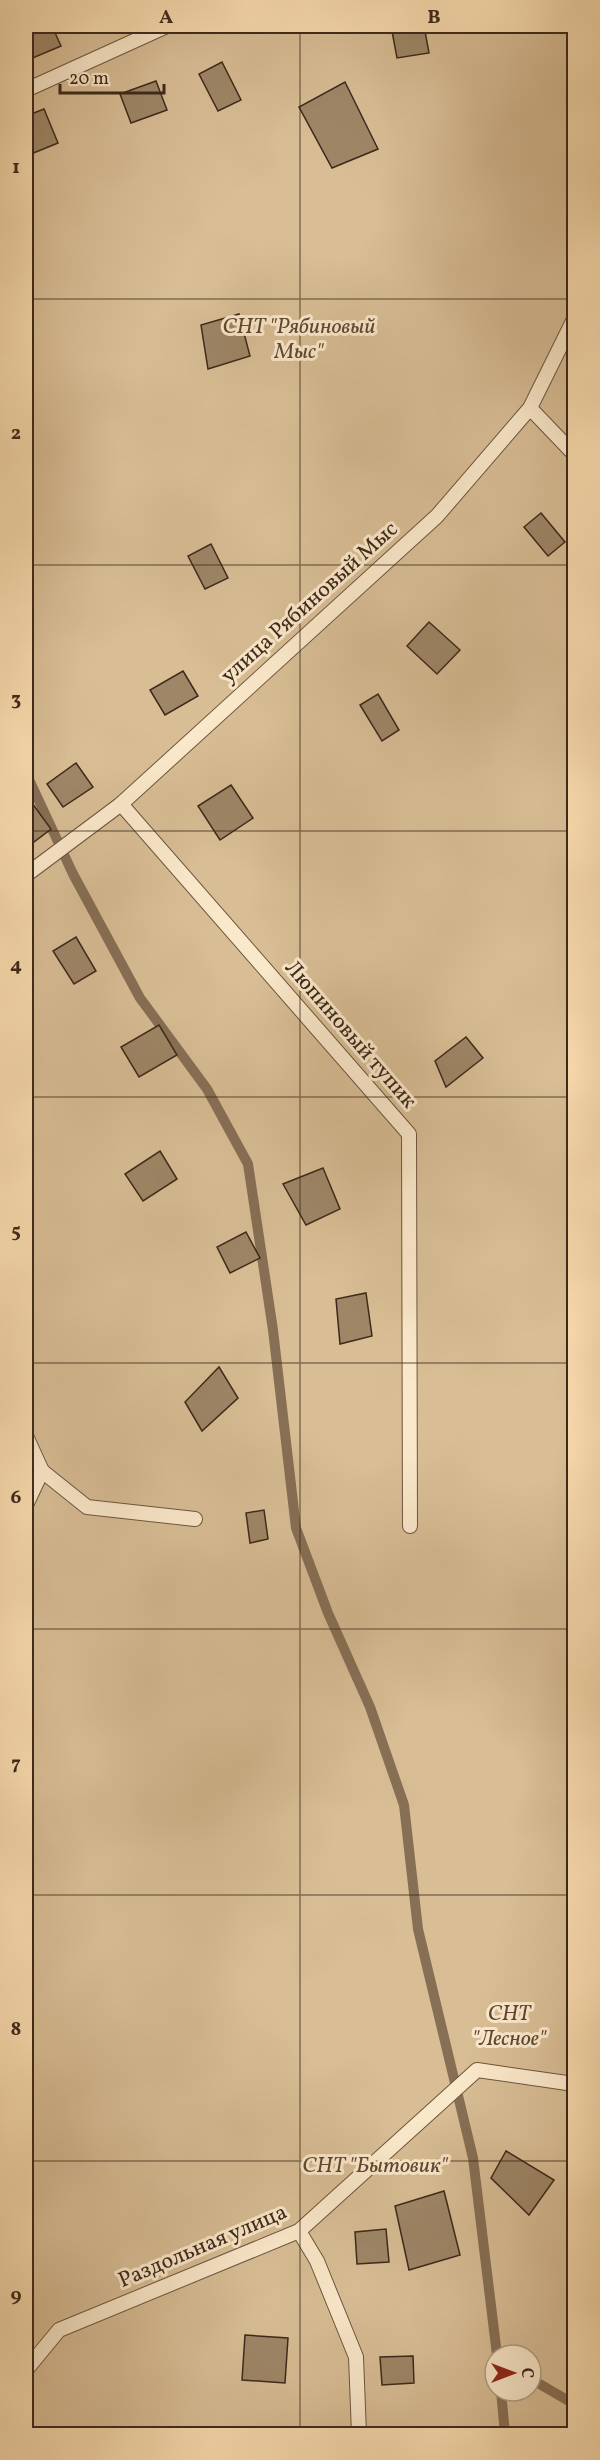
<svg xmlns="http://www.w3.org/2000/svg" width="600" height="2460" viewBox="0 0 600 2460" font-family="Vollkorn,serif">
<style>
.green{fill:#d8bd95;stroke:#8a7358;stroke-width:1.5;fill-rule:evenodd}
.lines{fill:none;stroke-linecap:round;stroke-linejoin:round}
.stream{stroke:#876f55;stroke-width:10}
.building{fill:#9e8667;stroke:#3d291a;stroke-width:1.5}
.service-casing{stroke:#6c563f;stroke-width:16}
.service{stroke:#fae8ca;stroke-width:14}
.grid{fill:none;stroke:#3d291a;stroke-width:1.5;stroke-opacity:0.55}
.labels{text-anchor:middle;dominant-baseline:central;stroke-width:6;stroke-linejoin:round;paint-order:stroke}
.park-label{font-size:22px;font-style:italic;fill:#5c4733;stroke:#fae8ca}
.street-label{font-size:22px;fill:#3d291a;stroke:#fae8ca}
.neatline{fill:none;stroke:#3d291a;stroke-width:2}
.grid-label{font-size:20px;text-anchor:middle;font-weight:bold;fill:#3d291a}
</style>
<rect width="100%" height="100%" fill="#f8dbae"/>
<filter id="stains"><feTurbulence type="fractalNoise" baseFrequency=".00333" numOctaves="4"/><feColorMatrix values="0 0 0 0 .2 0 0 0 0 .09 0 0 0 0 .02 0 0 0 .5 -.17"/></filter>
<radialGradient id="worn" r=".72"><stop offset=".6" stop-color="#630" stop-opacity="0"/><stop offset="1" stop-color="#630" stop-opacity=".3"/></radialGradient>
<!-- green -->
<path class="green" d="M26 26H574V2434H26ZM495 2355H531V2391H495Z"/>
<g class="lines">
<!-- stream -->
<g class="stream">
<polyline points="26,773 73,874 140,998 207,1089 248,1164 273,1330 296,1528 328,1613 370,1707 404,1805 418,1929 473,2158 497,2355"/>
<polyline points="531,2379 574,2404"/>
<polyline points="501,2391 505,2434"/>
</g>
</g>
<!-- building -->
<g class="building">
<polygon points="31,26 52,26 61,46 28,60 26,28"/>
<polygon points="391,26 424,26 429,53 397,58"/>
<polygon points="222,62 241,100 218,111 199,74"/>
<polygon points="156,81 167,110 131,123 120,94"/>
<polygon points="345,82 378,149 332,168 299,107"/>
<polygon points="44,109 58,143 31,154 26,141 26,116"/>
<polygon points="239,314 250,356 208,369 201,325"/>
<polygon points="541,513 565,542 548,556 524,527"/>
<polygon points="211,544 228,578 205,589 188,556"/>
<polygon points="429,622 460,650 437,674 407,646"/>
<polygon points="183,671 198,696 165,715 150,690"/>
<polygon points="378,694 399,730 382,741 360,705"/>
<polygon points="76,763 93,787 63,807 47,784"/>
<polygon points="231,785 253,818 220,840 198,806"/>
<polygon points="32,803 51,829 26,848 26,807"/>
<polygon points="76,937 96,971 74,984 53,951"/>
<polygon points="159,1025 177,1055 139,1077 121,1047"/>
<polygon points="466,1037 483,1058 446,1087 435,1061"/>
<polygon points="160,1151 177,1179 143,1201 125,1174"/>
<polygon points="323,1168 340,1209 306,1225 283,1184"/>
<polygon points="246,1232 260,1258 230,1273 217,1247"/>
<polygon points="366,1293 372,1336 340,1344 336,1299"/>
<polygon points="219,1367 238,1398 202,1431 185,1402"/>
<polygon points="264,1510 268,1539 250,1543 246,1513"/>
<polygon points="506,2151 554,2180 529,2215 491,2178"/>
<polygon points="444,2191 460,2255 409,2270 395,2206"/>
<polygon points="386,2229 389,2262 357,2264 355,2232"/>
<polygon points="245,2335 288,2338 285,2383 242,2380"/>
<polygon points="413,2356 414,2383 382,2385 380,2357"/>
</g>
<g class="lines">
<defs>
<g id="service">
<polyline points="26,90 167,26"/>
<polyline points="530,408 574,454"/>
<polyline points="121,804 409,1134 410,1526"/>
<polyline points="26,875 121,804 437,516 530,408 574,319"/>
<polyline points="26,1436 42,1471 26,1505"/>
<polyline points="42,1471 87,1507 195,1519"/>
<polyline points="299,2231 317,2261 356,2357 359,2434"/>
<polyline points="26,2370 59,2330 299,2231 477,2070 574,2084"/>
</g>
</defs>
<!-- service casing -->
<use href="#service" class="service-casing"/>
<!-- service -->
<use href="#service" class="service"/>
</g>
<!-- grid -->
<path class="grid" d="M300 26V2434M26 299H574M26 565H574M26 831H574M26 1097H574M26 1363H574M26 1629H574M26 1895H574M26 2161H574"/>
<g class="labels">
<!-- park labels -->
<g class="park-label">
<text x="299" y="327">СНТ "Рябиновый<tspan x="299" dy="25">Мыс"</tspan></text>
<text x="509" y="2014">СНТ<tspan x="509" dy="25">"Лесное"</tspan></text>
<text x="375" y="2166">СНТ "Бытовик"</text>
</g>
<!-- street labels -->
<g class="street-label">
<text transform="translate(310 603) rotate(-42)">улица Рябиновый Мыс</text>
<text transform="translate(350 1035) rotate(49)">Люпиновый тупик</text>
<text transform="translate(203 2247) rotate(-23)">Раздольная улица</text>
</g>
</g>
<!-- margin -->
<rect width="600" height="2460" fill="none" stroke="#f8dbae" stroke-width="66"/>
<!-- north arrow -->
<g transform="translate(513 2373) rotate(90)"><circle r="28" fill="#fae8ca" stroke="#ae9c84" stroke-width="1.5"/>
<path d="M0-4.5L10 22L0 15L-10 22Z" fill="#8f2418"/>
<text y="-9" font-size="16" font-weight="bold" text-anchor="middle" fill="#3d291a">С</text>
</g>
<!-- scale -->
<path d="M60 84v9h104v-9" fill="none" stroke="#3d291a" stroke-width="3"/>
<text x="69" y="84" font-size="18" fill="#3d291a" stroke="#fae8ca" stroke-width="4.5" paint-order="stroke">20 m</text>
<rect x="33" y="33" width="534" height="2394" class="neatline"/>
<g class="grid-label">
<text x="166" y="23">A</text>
<text x="434" y="23">B</text>
<text x="16" y="173">1</text>
<text x="16" y="439">2</text>
<text x="16" y="705">3</text>
<text x="16" y="971">4</text>
<text x="16" y="1237">5</text>
<text x="16" y="1503">6</text>
<text x="16" y="1769">7</text>
<text x="16" y="2035">8</text>
<text x="16" y="2301">9</text>
</g>
<rect width="100%" height="100%" filter="url(#stains)"/>
<rect width="100%" height="100%" fill="url(#worn)"/>
</svg>
